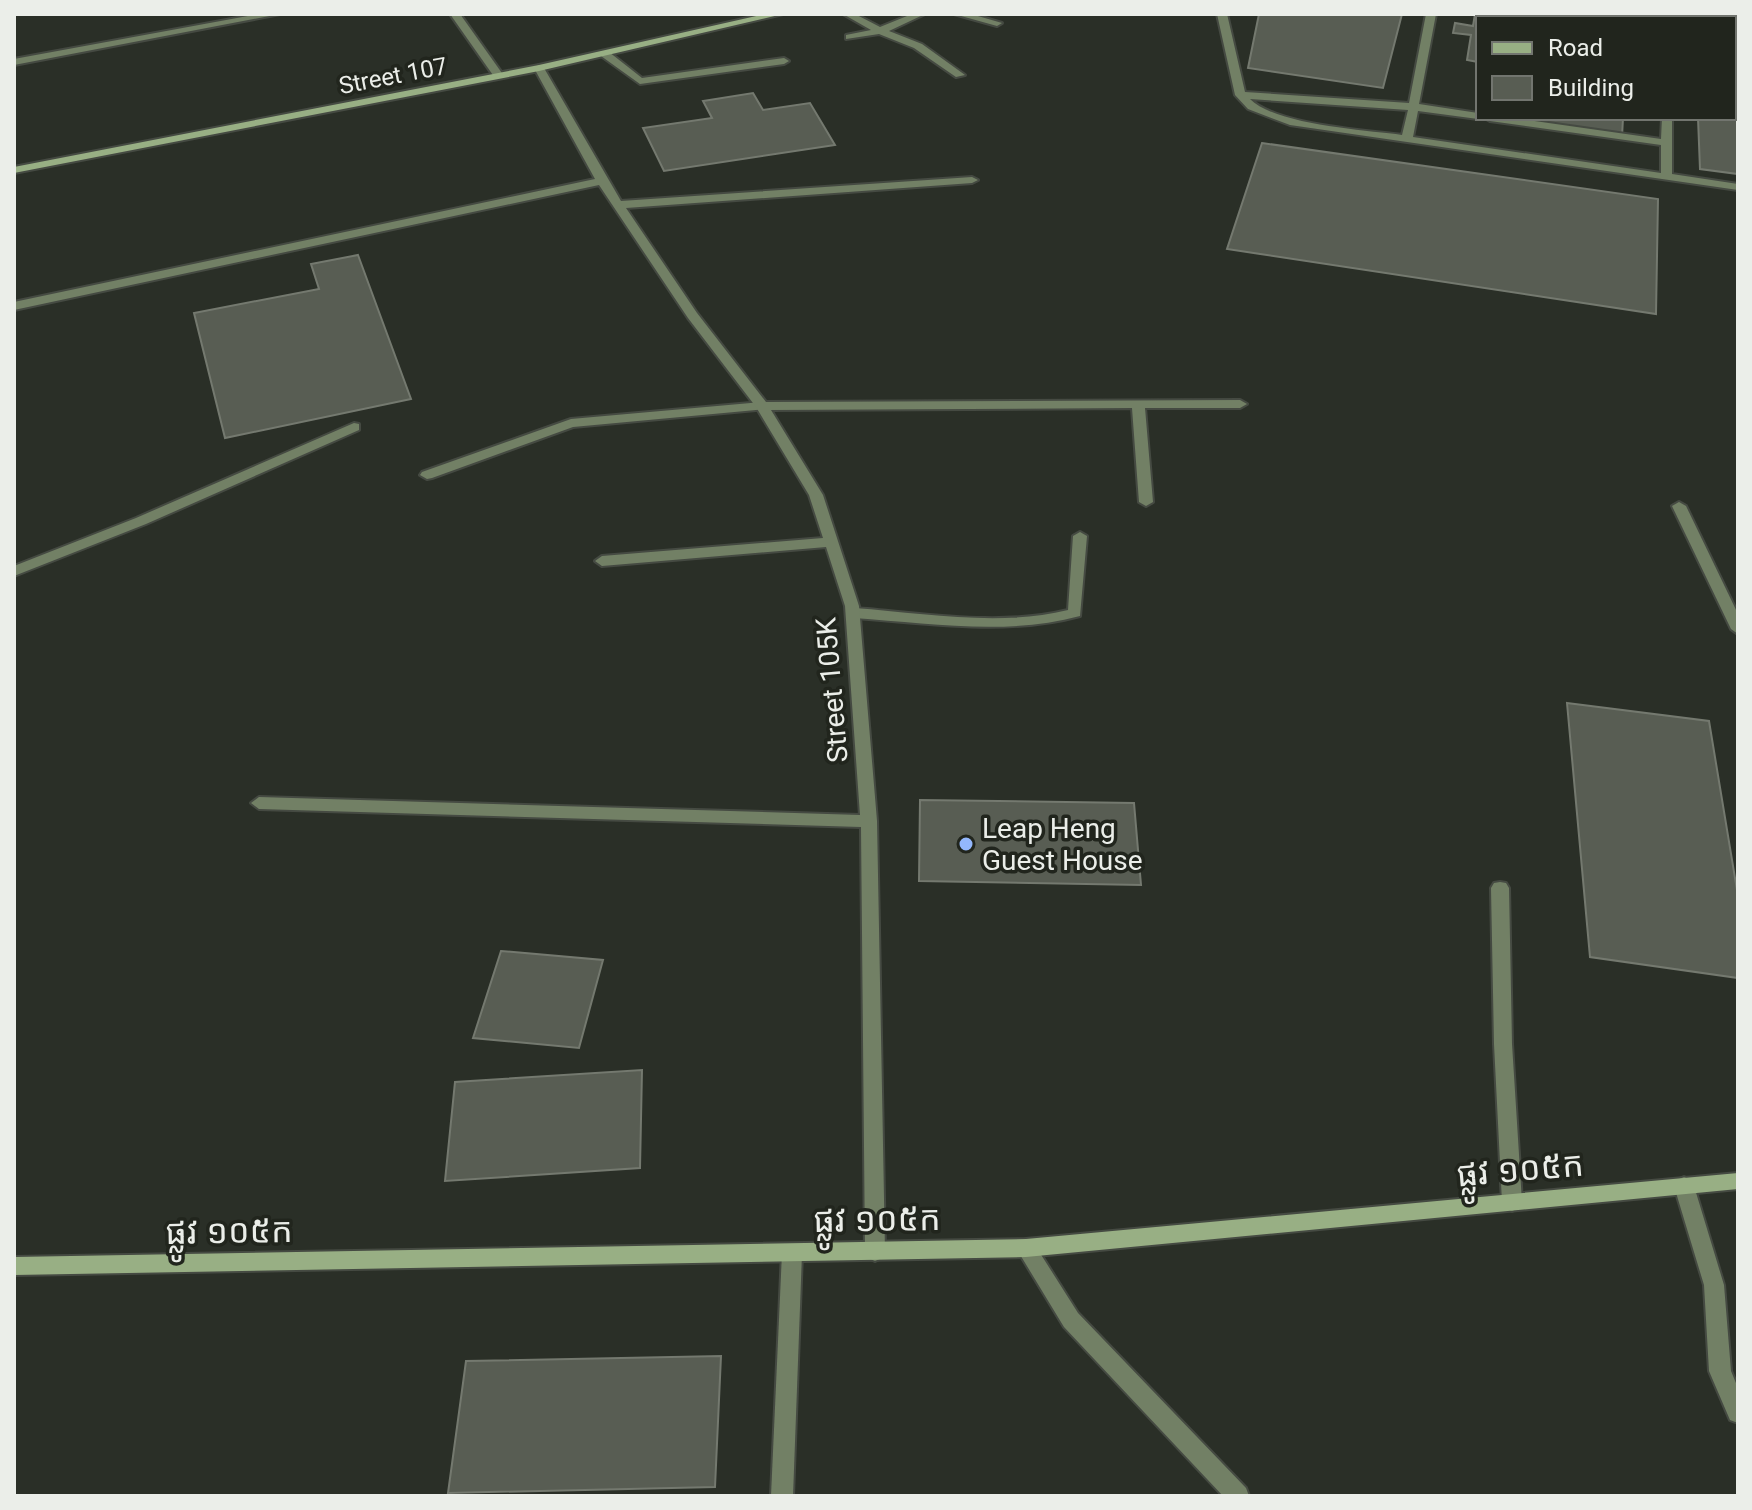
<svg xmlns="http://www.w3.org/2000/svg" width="1752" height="1510" viewBox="0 0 1752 1510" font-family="Roboto,'Noto Sans Khmer',sans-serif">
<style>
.building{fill:#585d53;stroke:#74796f;stroke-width:2}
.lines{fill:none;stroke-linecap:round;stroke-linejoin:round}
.lane-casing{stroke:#454a42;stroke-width:4}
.street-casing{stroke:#454a42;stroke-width:4}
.secondary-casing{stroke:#454a42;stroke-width:4}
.lane{fill:#728065;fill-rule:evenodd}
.street{fill:#728065;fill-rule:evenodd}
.secondary{fill:#98af84;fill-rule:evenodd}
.poi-dot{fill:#93b7fd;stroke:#21251d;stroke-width:3}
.labels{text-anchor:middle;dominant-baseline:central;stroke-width:7;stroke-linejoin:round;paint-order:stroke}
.far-street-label{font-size:24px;fill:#ebeee9;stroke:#21251d}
.street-label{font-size:28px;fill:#ebeee9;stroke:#21251d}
.poi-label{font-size:28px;fill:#ebeee9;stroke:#21251d;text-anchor:start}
.near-street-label{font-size:34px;fill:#ebeee9;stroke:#21251d}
</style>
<rect width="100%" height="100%" fill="#2a2f27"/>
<!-- building -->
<g class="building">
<polygon points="1259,14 1402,14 1383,88 1248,68"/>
<polygon points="1475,14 1630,14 1630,18 1478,18 1478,62 1467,60 1471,35 1453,33 1455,23 1473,26"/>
<polygon points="1694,14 1738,14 1738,174 1700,169 1698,118 1734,118 1734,18 1694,18"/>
<polygon points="753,93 763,110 810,103 835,145 664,171 643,128 712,118 703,101"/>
<polygon points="1490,118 1623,118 1622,137"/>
<polygon points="1262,143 1658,199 1656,314 1227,249"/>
<polygon points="358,255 411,399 225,438 194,313 319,289 311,264"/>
<polygon points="1567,703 1709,721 1738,896 1738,978 1590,957"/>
<polygon points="920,800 1134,803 1141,885 919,881"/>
<polygon points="501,951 603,960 579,1048 473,1038"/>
<polygon points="642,1070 640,1168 445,1181 455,1082"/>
<polygon points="721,1356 715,1487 448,1493 466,1361"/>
</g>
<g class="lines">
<defs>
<g id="lane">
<polygon points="450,14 460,14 504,76 503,78 495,78"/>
<polygon points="843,14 855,14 880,27 912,14 925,14 889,31 922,44 965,75 956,77 914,48 879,34 846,39 846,35 871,30"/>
<polygon points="954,14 971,14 1002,23 997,26"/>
<path d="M1217 14H1227L1245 92 1409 103 1426 14H1436L1419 104 1478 113V118H1482L1478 119 1418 111 1413 137 1661 173V145L1490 121 1485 118H1513L1661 139 1662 118H1672V174L1738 184V190L1290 125 1248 109 1235 95ZM1250 99 1408 110 1402 135C1364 130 1276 125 1250 99Z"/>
<rect x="1663" y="14" width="10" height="4"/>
<polygon points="762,402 769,406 767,409 573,427 432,478 427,479 420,475 422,472 571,419"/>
<polygon points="354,423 359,424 359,430 146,524 14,576 14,566 136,518"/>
<polygon points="1679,502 1686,506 1738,614 1738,634 1731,629 1672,506"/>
<path d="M1080 532 1087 536 1080 616C1006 636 929 623 854 618L847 613 854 608C924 613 999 627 1068 610L1073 536Z"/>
<polygon points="1500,882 1506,883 1509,888 1512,1044 1522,1202 1519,1208 1512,1211 1505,1208 1502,1202 1494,1044 1491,888 1494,883"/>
<polygon points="1684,1177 1691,1180 1694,1186 1724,1285 1731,1371 1738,1388 1738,1423 1730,1420 1709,1371 1704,1285 1674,1186 1677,1180"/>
</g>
<g id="street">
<polygon points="259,14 280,14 14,65 14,59"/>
<polygon points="601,52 609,52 642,78 784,58 789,61 784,64 640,84 601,56"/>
<polygon points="539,65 544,68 621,201 972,177 978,180 972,183 626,208 697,313 766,402 1240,400 1247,404 1240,408 1145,408 1153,502 1146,506 1139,502 1132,408 771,410 823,495 859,606 877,821 885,1252 882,1258 875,1261 868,1258 865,1252 861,827 259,809 251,803 259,797 860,815 845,606 826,547 602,566 595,561 602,556 823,538 809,495 756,407 688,318 599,185 14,310 14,302 595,179 534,68"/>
<polygon points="1026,1239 1033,1242 1078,1313 1246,1488 1249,1496 1223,1496 1064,1327 1016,1248 1019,1242"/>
<polygon points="792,1244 799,1247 802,1253 793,1496 771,1496 782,1253 785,1247"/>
</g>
<g id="secondary">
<polygon points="765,14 783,14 539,71 14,173 14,167 539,65"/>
<polygon points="1738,1173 1738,1189 1026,1257 14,1275 14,1257 1026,1239"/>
</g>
</defs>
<!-- lane casing -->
<use href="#lane" class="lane-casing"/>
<!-- street casing -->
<use href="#street" class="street-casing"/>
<!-- secondary casing -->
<use href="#secondary" class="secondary-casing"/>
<!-- lane -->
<use href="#lane" class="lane"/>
<!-- street -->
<use href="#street" class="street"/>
<!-- secondary -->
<use href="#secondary" class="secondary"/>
</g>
<!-- markers -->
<circle class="poi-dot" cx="966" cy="844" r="8"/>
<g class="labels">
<!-- far-street labels -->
<g class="far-street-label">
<text transform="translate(393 76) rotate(-11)">Street 107</text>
</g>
<!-- street labels -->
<g class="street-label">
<text transform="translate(832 690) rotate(-95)">Street 105K</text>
</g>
<!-- poi labels -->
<g class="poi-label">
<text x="982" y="828">Leap Heng<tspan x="982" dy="32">Guest House</tspan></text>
</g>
<!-- near-street labels -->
<g class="near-street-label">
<text transform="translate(1520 1169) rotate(-5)">ផ្លូវ ១០៥ក</text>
<text transform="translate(877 1219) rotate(-1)">ផ្លូវ ១០៥ក</text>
<text transform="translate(229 1231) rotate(-1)">ផ្លូវ ១០៥ក</text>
</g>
</g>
<!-- border -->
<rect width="1752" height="1510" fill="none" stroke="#ebeee9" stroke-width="32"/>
<!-- legend -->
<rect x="1476" y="16" width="260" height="104" fill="#21251d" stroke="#72756f" stroke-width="2"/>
<rect x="1492" y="42" width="40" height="12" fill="#98af84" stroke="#72756f" stroke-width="2"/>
<text x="1548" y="56" font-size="24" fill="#ebeee9">Road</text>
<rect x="1492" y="76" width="40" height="24" fill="#585d53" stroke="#72756f" stroke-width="2"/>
<text x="1548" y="96" font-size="24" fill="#ebeee9">Building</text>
</svg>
